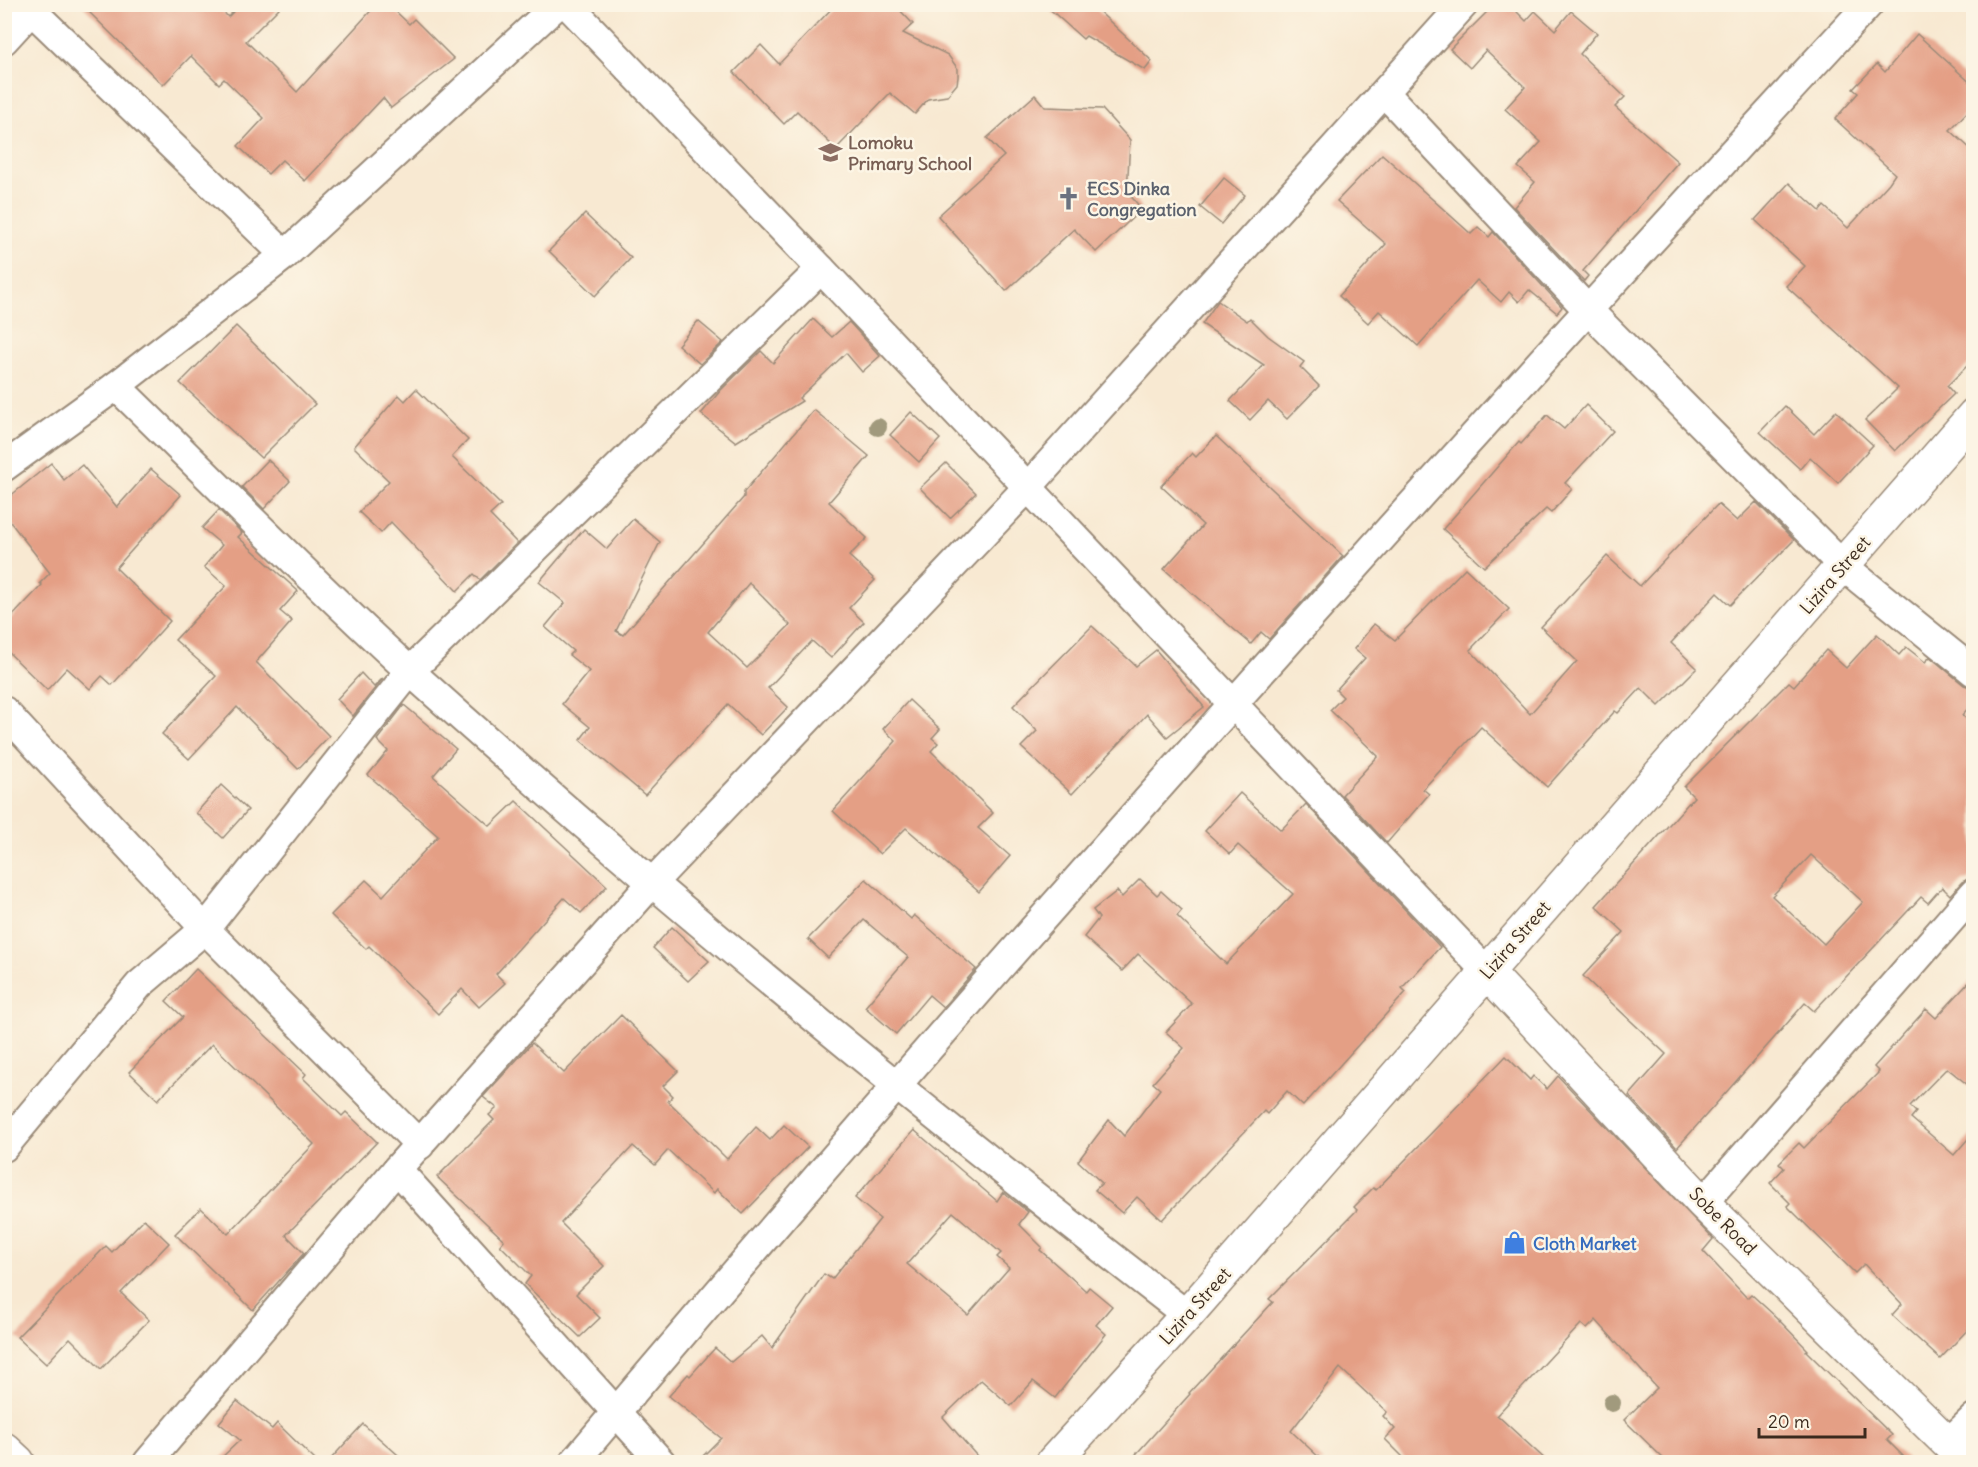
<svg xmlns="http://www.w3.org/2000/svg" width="1978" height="1467" viewBox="0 0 1978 1467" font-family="Delius,sans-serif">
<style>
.building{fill:#e49f85;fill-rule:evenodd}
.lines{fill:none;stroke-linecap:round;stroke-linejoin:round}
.street-casing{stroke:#9a8a78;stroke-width:32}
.secondary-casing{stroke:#9a8a78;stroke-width:36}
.street{stroke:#fff;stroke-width:28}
.secondary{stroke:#fff;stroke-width:33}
.tree{fill:#a19a7d}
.labels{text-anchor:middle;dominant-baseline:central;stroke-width:5;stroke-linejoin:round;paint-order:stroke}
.education-label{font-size:18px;font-weight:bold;fill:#785e54;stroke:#fcf5e5;text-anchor:start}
.worship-label{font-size:18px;font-weight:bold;fill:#5b616d;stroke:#fcf5e5;text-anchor:start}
.street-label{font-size:18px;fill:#3b2a1e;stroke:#fcf5e5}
.shop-label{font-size:18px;font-weight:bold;fill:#366cbe;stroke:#fcf5e5;text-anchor:start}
</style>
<rect width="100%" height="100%" fill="#fcf5e5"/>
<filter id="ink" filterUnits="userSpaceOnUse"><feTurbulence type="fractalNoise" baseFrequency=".0167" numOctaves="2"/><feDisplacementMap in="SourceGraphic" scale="12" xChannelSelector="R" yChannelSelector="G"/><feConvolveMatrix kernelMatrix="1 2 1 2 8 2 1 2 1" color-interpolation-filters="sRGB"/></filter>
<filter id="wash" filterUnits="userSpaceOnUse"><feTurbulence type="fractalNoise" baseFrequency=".008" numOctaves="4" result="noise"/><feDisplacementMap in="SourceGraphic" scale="24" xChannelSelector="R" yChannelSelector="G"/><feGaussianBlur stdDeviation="1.35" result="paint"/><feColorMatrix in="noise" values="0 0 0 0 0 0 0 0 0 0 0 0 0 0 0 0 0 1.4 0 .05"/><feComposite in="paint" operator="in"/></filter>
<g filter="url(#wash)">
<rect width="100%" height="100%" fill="#f8e9d2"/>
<g id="blocks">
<!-- building -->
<g class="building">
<polygon points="81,4 216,4 228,17 241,4 283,4 246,41 297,92 377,4 388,4 409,24 414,19 454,59 391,108 383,98 305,181 282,160 268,174 238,146 264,118 224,79 219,84 191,56 163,85"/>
<polygon points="836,4 894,4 913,24 903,33 948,55 958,69 958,77 957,84 947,96 928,99 915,114 890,93 836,149 797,111 784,124 734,72 761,45 779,64"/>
<polygon points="1044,4 1091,4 1152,61 1145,70 1086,36 1083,39"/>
<polygon points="1495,4 1509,4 1526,21 1535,11 1555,30 1571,11 1597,33 1580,54 1625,97 1615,107 1678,162 1583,271 1588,276 1584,281 1514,207 1535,182 1518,167 1541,142 1505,109 1525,87 1486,50 1470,68 1450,49"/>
<polygon points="1917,34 1974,86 1974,105 1950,130 1974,152 1974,359 1947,386 1954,394 1895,451 1865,420 1898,388 1786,286 1805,266 1755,220 1789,183 1820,211 1824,206 1848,228 1889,183 1895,174 1835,119 1858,93 1853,89 1877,64 1885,72"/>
<polygon points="1035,95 1045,107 1102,109 1130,140 1127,192 1142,209 1096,252 1074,229 1006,291 938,216 1004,156 987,138"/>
<polygon points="1382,154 1471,234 1478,227 1489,237 1493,232 1562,307 1557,313 1529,290 1519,302 1509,292 1501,302 1477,280 1418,346 1379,311 1368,323 1339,296 1386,244 1337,201"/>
<polygon points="1224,178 1245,195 1221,224 1200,207"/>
<polygon points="585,214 631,258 595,296 549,251"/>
<polygon points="1218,301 1247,321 1250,318 1268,336 1304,362 1300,367 1319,386 1287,419 1268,401 1250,420 1230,401 1264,365 1202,324"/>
<polygon points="813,319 832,337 849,322 880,356 862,372 846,353 799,398 802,401 736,442 701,414 721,390 761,351 773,363"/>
<polygon points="698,321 723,342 700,364 678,345"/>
<polygon points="236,326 315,404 261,458 180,383"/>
<polygon points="416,389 468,440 452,457 501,505 490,515 517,543 480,580 474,574 457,591 391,522 381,533 359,512 389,481 354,447 399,395 405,401"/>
<polygon points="1586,405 1613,431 1565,483 1572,489 1551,513 1546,509 1484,567 1443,529 1519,442 1521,444 1547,415 1564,429"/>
<polygon points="1785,406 1814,434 1836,411 1873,445 1838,483 1810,457 1800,469 1760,432"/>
<path d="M814 410 869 456 829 502 867 538 849 556 875 580 849 608 864 622 831 658 812 641 768 688 788 707 761 735 728 704 645 795 580 740 590 727 562 704 589 671 569 655 573 651 545 627 565 603 539 582 584 529 607 549 633 519 660 542 616 631 623 635 744 497V492ZM749 583 790 625 747 668 708 632Z"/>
<polygon points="911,412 940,439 919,462 890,435"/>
<polygon points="1216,436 1343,556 1269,639 1261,632 1251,644 1164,569 1203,525 1161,486 1192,453 1196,457"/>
<polygon points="268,460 290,481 264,509 242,487"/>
<polygon points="51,463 64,480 82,465 117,507 151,469 181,495 116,568 170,621 112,685 102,676 90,689 67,668 47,690 4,648 4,625 42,585 40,583 50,573 4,514 4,501"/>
<polygon points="946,463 976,493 950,518 920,488"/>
<polygon points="1756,502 1794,540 1730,605 1717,593 1671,643 1697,668 1659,706 1641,688 1618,713 1615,711 1547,787 1481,727 1423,789 1429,794 1387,843 1342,795 1378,756 1330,710 1343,697 1336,690 1365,658 1354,649 1374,624 1395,640 1465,568 1509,609 1470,650 1530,714 1577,661 1541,627 1607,556 1640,586 1718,504 1737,521"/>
<polygon points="219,510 242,533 238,537 298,591 280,611 292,621 256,662 329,736 298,769 237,707 189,759 162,734 216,676 175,640 226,586 204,567 222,545 202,528"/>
<polygon points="1092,626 1136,666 1156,650 1204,707 1167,737 1147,714 1072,794 1021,747 1037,731 1013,706"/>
<path d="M1877 634 1899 655 1906 647 1925 662 1930 657 1964 685 1974 688V702L1962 715 1974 726V877L1962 882 1950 895 1942 887 1928 903 1921 897 1814 1011 1805 1003 1677 1148 1629 1096 1666 1054 1583 976 1624 932 1596 906 1694 797 1684 787 1789 682 1794 686 1826 650 1846 668ZM1811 855 1863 902 1824 944 1772 896Z"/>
<polygon points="361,673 374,687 383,678 353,716 337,699"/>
<polygon points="909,700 940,729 932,738 938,743 931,751 993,813 978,828 1010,856 979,892 906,828 880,854 833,811 896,741 883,729"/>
<polygon points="404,705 456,749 433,776 490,826 516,801 607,886 581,913 564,898 496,974 505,983 479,1007 462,989 438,1014 369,946 366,949 331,915 366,880 383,896 438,836 368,775 388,751 377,740"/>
<polygon points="221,785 248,810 223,838 196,813"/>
<polygon points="1240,793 1281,830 1306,804 1440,947 1402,988 1406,992 1303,1106 1287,1091 1267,1114 1264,1111 1162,1220 1137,1197 1122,1213 1095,1190 1102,1183 1078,1161 1109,1120 1124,1136 1160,1089 1153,1083 1184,1048 1166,1032 1192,1004 1138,954 1122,971 1084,937 1099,918 1093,910 1117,891 1122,897 1140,879 1157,895 1161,891 1182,910 1177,916 1226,964 1293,894 1238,845 1230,854 1205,831"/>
<polygon points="866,879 911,919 914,915 976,969 943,1007 929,995 896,1034 865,1007 908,957 864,920 828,958 808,939"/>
<polygon points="672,927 709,961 688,981 653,948"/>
<polygon points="196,969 306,1074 303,1078 342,1116 346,1112 377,1142 286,1235 304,1253 253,1310 175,1234 201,1208 228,1234 314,1144 212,1044 158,1100 129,1072 183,1017 166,1001"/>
<polygon points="1974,977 1974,1090 1947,1068 1910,1106 1916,1112 1911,1118 1954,1155 1974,1132 1974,1323 1940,1359 1892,1315 1902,1304 1864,1264 1855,1273 1787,1206 1790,1203 1770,1183 1784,1168 1779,1163 1799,1143 1804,1148 1879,1072 1874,1067 1926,1009 1936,1018"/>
<polygon points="621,1015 678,1071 663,1086 673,1096 668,1101 727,1159 756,1127 770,1140 784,1125 808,1147 743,1214 717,1189 714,1193 668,1150 655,1165 633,1146 561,1223 604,1266 576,1294 600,1318 580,1337 525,1284 531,1276 500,1245 504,1240 437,1177 494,1120 489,1115 497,1108 483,1097 532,1043 564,1073"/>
<polygon points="1506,1056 1530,1080 1533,1076 1547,1089 1558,1076 1713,1239 1703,1251 1747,1298 1751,1294 1776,1317 1808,1350 1806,1351 1892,1435 1887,1440 1909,1462 1667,1462 1624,1420 1657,1388 1596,1320 1587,1329 1581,1324 1497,1415 1548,1462 1408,1462 1385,1439 1395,1429 1383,1416 1387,1412 1340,1368 1291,1431 1324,1462 1129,1462 1190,1394 1189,1393 1273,1302 1269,1299 1357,1210 1354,1207 1373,1188 1376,1190"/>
<path d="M914 1130 997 1201 1003 1192 1028 1212 1019 1224 1042 1247 1040 1250 1086 1291 1089 1287 1112 1306 1096 1325 1106 1334 1055 1398 1033 1381 1011 1406 981 1380 943 1417 982 1462H697L721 1438 669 1396 688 1374 690 1376 715 1348 731 1362 762 1336 772 1348 824 1274 832 1279 880 1219 855 1198ZM953 1212 1001 1253 997 1257 1009 1268 968 1315 907 1264Z"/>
<polygon points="144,1219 169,1243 121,1293 149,1320 101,1369 70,1338 46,1364 17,1337 106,1246 112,1252"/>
<polygon points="237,1401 272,1429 277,1423 317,1462 217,1462 240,1440 219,1423"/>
<polygon points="363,1424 406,1462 328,1462"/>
</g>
</g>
</g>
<g filter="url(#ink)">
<use href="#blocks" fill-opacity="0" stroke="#9a8a78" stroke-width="1.5"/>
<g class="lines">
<defs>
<g id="street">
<polyline points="25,4 285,255"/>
<polyline points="567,4 821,269 1487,972"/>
<polyline points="4,40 37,4"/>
<polyline points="1385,93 1587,309 1843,566 1974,672"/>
<path d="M116 386C215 482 312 582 413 674 662 898 922 1110 1187 1315"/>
<polyline points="4,467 116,386 285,255 558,4"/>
<polyline points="4,711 205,929 420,1145"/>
<polyline points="4,1147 139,985 205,929 410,671 821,269"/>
<polyline points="397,1169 661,1462"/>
<polyline points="1703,1203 1974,893"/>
<polyline points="1949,1442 1974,1418"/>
<polyline points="148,1462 397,1169 651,884 1027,488 1464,4"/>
<path d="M574 1462C993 965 1427 482 1869 4"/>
</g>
<g id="secondary">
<polyline points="1487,972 1703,1203 1967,1462"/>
<polyline points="4,1449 18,1462"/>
<polyline points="1053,1462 1187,1315 1974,415"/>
</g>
</defs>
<!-- street casing -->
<use href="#street" class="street-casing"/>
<!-- secondary casing -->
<use href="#secondary" class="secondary-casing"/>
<!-- street -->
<use href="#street" class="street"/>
<!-- secondary -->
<use href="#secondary" class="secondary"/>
</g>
<!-- trees -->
<g class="tree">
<circle cx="878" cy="427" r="9"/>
<circle cx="1612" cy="1403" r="9"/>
</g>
</g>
<!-- icons -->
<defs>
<symbol id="school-bare" viewBox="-9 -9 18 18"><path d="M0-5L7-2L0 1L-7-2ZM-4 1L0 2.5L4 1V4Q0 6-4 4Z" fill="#8d6e63" stroke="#fcf5e5" stroke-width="2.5" paint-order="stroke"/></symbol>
<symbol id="church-bare" viewBox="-9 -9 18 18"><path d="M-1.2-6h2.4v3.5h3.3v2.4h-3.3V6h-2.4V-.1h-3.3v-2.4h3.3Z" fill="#6b7280" stroke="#fcf5e5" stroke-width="2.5" paint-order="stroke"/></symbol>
<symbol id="shop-bare" viewBox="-9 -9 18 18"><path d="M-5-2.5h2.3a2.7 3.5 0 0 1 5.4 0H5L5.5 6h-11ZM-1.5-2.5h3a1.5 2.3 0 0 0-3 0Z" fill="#3f7fe0" stroke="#fcf5e5" stroke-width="2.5" paint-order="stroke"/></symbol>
</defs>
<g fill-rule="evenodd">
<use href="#school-bare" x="814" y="136" width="33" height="33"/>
<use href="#church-bare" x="1052" y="182" width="33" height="33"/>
<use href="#shop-bare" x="1498" y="1226" width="33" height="33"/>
</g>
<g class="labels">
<!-- education labels -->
<g class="education-label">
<text x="848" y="142">Lomoku<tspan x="848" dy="21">Primary School</tspan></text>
</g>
<!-- worship labels -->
<g class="worship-label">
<text x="1087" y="188">ECS Dinka<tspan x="1087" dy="21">Congregation</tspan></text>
</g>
<!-- street labels -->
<g class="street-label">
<text transform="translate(1835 575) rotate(-49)">Lizira Street</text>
<text transform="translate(1515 940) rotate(-49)">Lizira Street</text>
<text transform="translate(1723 1221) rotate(45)">Sobe Road</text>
<text transform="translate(1195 1306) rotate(-48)">Lizira Street</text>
</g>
<!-- shop labels -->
<g class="shop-label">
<text x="1533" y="1243">Cloth Market</text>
</g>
</g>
<!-- margin -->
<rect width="1978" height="1467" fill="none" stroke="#fcf5e5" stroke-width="24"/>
<!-- scale -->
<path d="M1759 1428v9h106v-9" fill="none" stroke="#3b2a1e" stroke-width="3"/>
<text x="1768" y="1428" font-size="18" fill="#3b2a1e" stroke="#fcf5e5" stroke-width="4.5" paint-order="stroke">20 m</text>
</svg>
